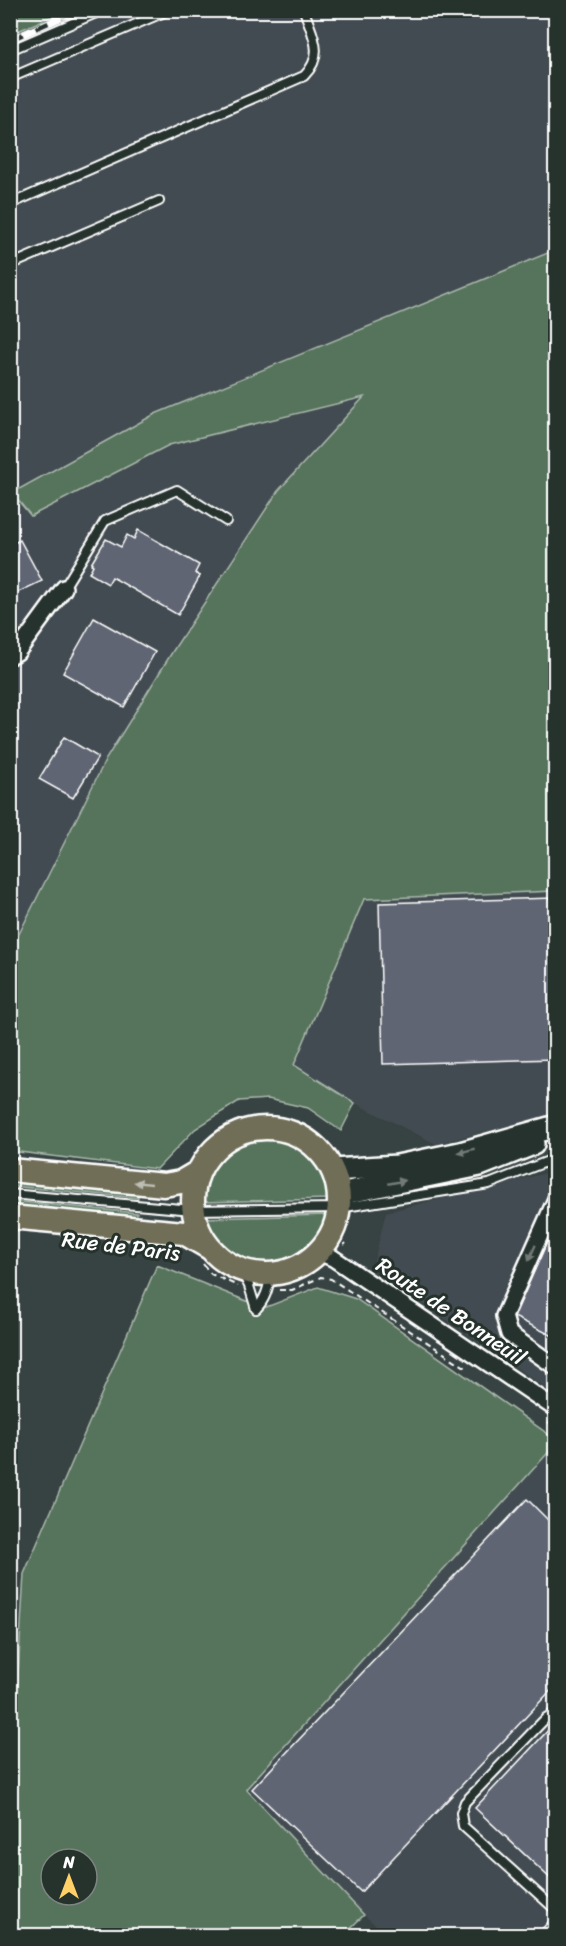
<svg xmlns="http://www.w3.org/2000/svg" width="566" height="1946" viewBox="0 0 566 1946" font-family="Sriracha,sans-serif">
<style>
.built{fill:#434c51}
.green{fill:#56735b;stroke:#aab9ad;stroke-width:1.5;fill-rule:evenodd}
.building{fill:#5f6573;stroke:#fff;stroke-width:1.5}
.lines{fill:none;stroke-linecap:round;stroke-linejoin:round}
.service-casing{stroke:#fff;stroke-width:12}
.minor-casing{stroke:#fff;stroke-width:20}
.secondary-casing{stroke:#fff;stroke-width:26}
.primary-casing{stroke:#fff;stroke-width:27}
.path{stroke:#fff;stroke-width:2;stroke-dasharray:6 4.5;stroke-linecap:butt}
.service{stroke:#26332d;stroke-width:8}
.minor{stroke:#26332d;stroke-width:15}
.secondary{stroke:#26332d;stroke-width:21}
.primary{stroke:#716e59;stroke-width:22}
.rail-casing{stroke:#fff;stroke-width:7}
.rail{stroke:#26332d;stroke-width:4.5;stroke-dasharray:14;stroke-linecap:butt}
.oneway{fill:#727a76}
.oneway2{fill:#bfbeb4}
.labels{text-anchor:middle;dominant-baseline:central;stroke-width:6;stroke-linejoin:round;paint-order:stroke}
.street-label{font-size:22px;fill:#fff;stroke:#26332d}
</style>
<rect width="100%" height="100%" fill="#374242"/>
<filter id="ink" filterUnits="userSpaceOnUse"><feTurbulence type="fractalNoise" baseFrequency=".0167" numOctaves="2"/><feDisplacementMap in="SourceGraphic" scale="12" xChannelSelector="R" yChannelSelector="G"/><feConvolveMatrix kernelMatrix="1 2 1 2 8 2 1 2 1" color-interpolation-filters="sRGB"/></filter>
<g filter="url(#ink)">
<!-- built -->
<g class="built">
<polygon points="11,11 555,11 555,250 155,414 31,516 169,445 365,396 278,491 176,646 106,759 11,954"/>
<polygon points="555,891 555,1114 436,1144 355,1103 294,1065 364,899"/>
<polygon points="555,1171 555,1394 372,1269 386,1212"/>
<polygon points="555,1445 555,1935 387,1935 364,1915 246,1789"/>
</g>
<!-- green -->
<g class="green">
<polygon points="25,10 64,10 64,11 11,34 11,17"/>
<polygon points="555,250 555,891 364,899 294,1065 355,1103 341,1131 308,1108 268,1099 239,1101 195,1129 157,1169 11,1151 10,954 19,934 106,759 176,646 278,491 364,397 169,445 31,516 12,493 155,414"/>
<path d="M260 1137C300 1137 325 1160 329 1199L202 1202C201 1167 227 1143 260 1137Z"/>
<polygon points="10,1177 138,1190 138,1198 11,1186"/>
<polygon points="10,1201 137,1213 136,1222 11,1210"/>
<path d="M328 1215C313 1262 257 1282 220 1246 213 1238 206 1228 205 1218Z"/>
<path d="M157 1265 264 1308 318 1287 356 1299 555 1439V1445L246 1789 364 1915 343 1935 11 1936V1792L24 1574ZM51 1859H87V1895H51Z"/>
</g>
<!-- building -->
<g class="building">
<polygon points="138,530 199,565 195,573 200,576 178,615 112,577 108,584 89,573 93,565 91,564 106,539 121,547 127,535 134,539"/>
<polygon points="20,540 42,581 10,596 10,545"/>
<polygon points="94,618 155,652 124,707 63,673"/>
<polygon points="64,737 98,757 73,798 39,779"/>
<polygon points="555,898 555,1059 383,1064 379,903"/>
<polygon points="555,1224 555,1337 514,1317"/>
<polygon points="527,1499 555,1527 555,1686 361,1892 252,1789"/>
<polygon points="555,1723 555,1883 475,1808"/>
<polygon points="554,1916 555,1935 536,1935"/>
</g>
<g class="lines">
<defs>
<g id="service">
<polyline points="10,50 103,10"/>
<polyline points="10,78 169,10"/>
<path d="M10 204 304 76C326 54 312 35 304 10"/>
<polyline points="10,265 159,201"/>
<polyline points="64,588 105,521 177,490 226,521"/>
<polyline points="10,1194 193,1210 339,1208 489,1184 556,1158"/>
<polyline points="241,1270 249,1286 256,1309"/>
<path d="M256 1309C266 1299 268 1288 271 1274"/>
<polyline points="556,1712 546,1718 465,1802 461,1813 463,1826 556,1910"/>
</g>
<g id="minor">
<polyline points="10,656 17,652 64,588"/>
<polyline points="556,1199 504,1316 509,1334 556,1367"/>
<polyline points="319,1252 333,1258 556,1409"/>
</g>
<g id="secondary">
<polyline points="333,1170 397,1166 460,1153 556,1126"/>
<polyline points="339,1194 480,1165 533,1144"/>
</g>
<g id="primary">
<circle cx="266" cy="1201" r="73"/>
<polyline points="10,1170 164,1185 181,1182 198,1172"/>
<polyline points="10,1217 184,1233 208,1247"/>
</g>
</defs>
<!-- service casing -->
<use href="#service" class="service-casing"/>
<!-- minor casing -->
<use href="#minor" class="minor-casing"/>
<!-- secondary casing -->
<use href="#secondary" class="secondary-casing"/>
<!-- primary casing -->
<use href="#primary" class="primary-casing"/>
<!-- path -->
<g class="path">
<polyline points="344,1245 346,1243"/>
<polyline points="203,1264 211,1274 238,1286"/>
<polyline points="279,1290 292,1290 321,1277 331,1279 468,1369"/>
<polyline points="475,1336 493,1333"/>
<polyline points="548,1422 556,1428"/>
</g>
<!-- service -->
<use href="#service" class="service"/>
<!-- minor -->
<use href="#minor" class="minor"/>
<!-- secondary -->
<use href="#secondary" class="secondary"/>
<!-- primary -->
<use href="#primary" class="primary"/>
<defs>
<polyline id="rail" points="10,40 78,10"/>
</defs>
<!-- rail casing -->
<use href="#rail" class="rail-casing"/>
<!-- rail -->
<use href="#rail" class="rail"/>
</g>
<!-- one-way arrows -->
<defs><path id="oneway-solid" d="M-6-.8H1V-3.2L6.5 0L1 3.2V.8H-6Z" transform="scale(1.5)"/></defs>
<g class="oneway">
<use href="#oneway-solid" transform="translate(466 1151) rotate(165)"/>
<use href="#oneway-solid" transform="translate(397 1182) rotate(-11)"/>
<use href="#oneway-solid" transform="translate(532 1253) rotate(114)"/>
</g>
<use class="oneway2" href="#oneway-solid" transform="translate(143 1183) rotate(-174)"/>
</g>
<g class="labels">
<!-- street labels -->
<g class="street-label">
<text transform="translate(121 1246) rotate(7)">Rue de Paris</text>
<text transform="translate(451 1311) rotate(34)">Route de Bonneuil</text>
</g>
</g>
<!-- margin -->
<rect width="566" height="1946" fill="none" stroke="#26332d" stroke-width="36"/>
<rect x="18" y="18" width="530" height="1910" fill="none" stroke="#fff" stroke-width="2" filter="url(#ink)"/>
<!-- north arrow -->
<g transform="translate(69 1877)"><circle r="28" fill="#26332d" stroke="#7d8581" stroke-width="1.5"/>
<path d="M0-4.5L10 22L0 15L-10 22Z" fill="#ffd166"/>
<text y="-9" font-size="16" font-weight="bold" text-anchor="middle" fill="#ffffff">N</text>
</g>
</svg>
